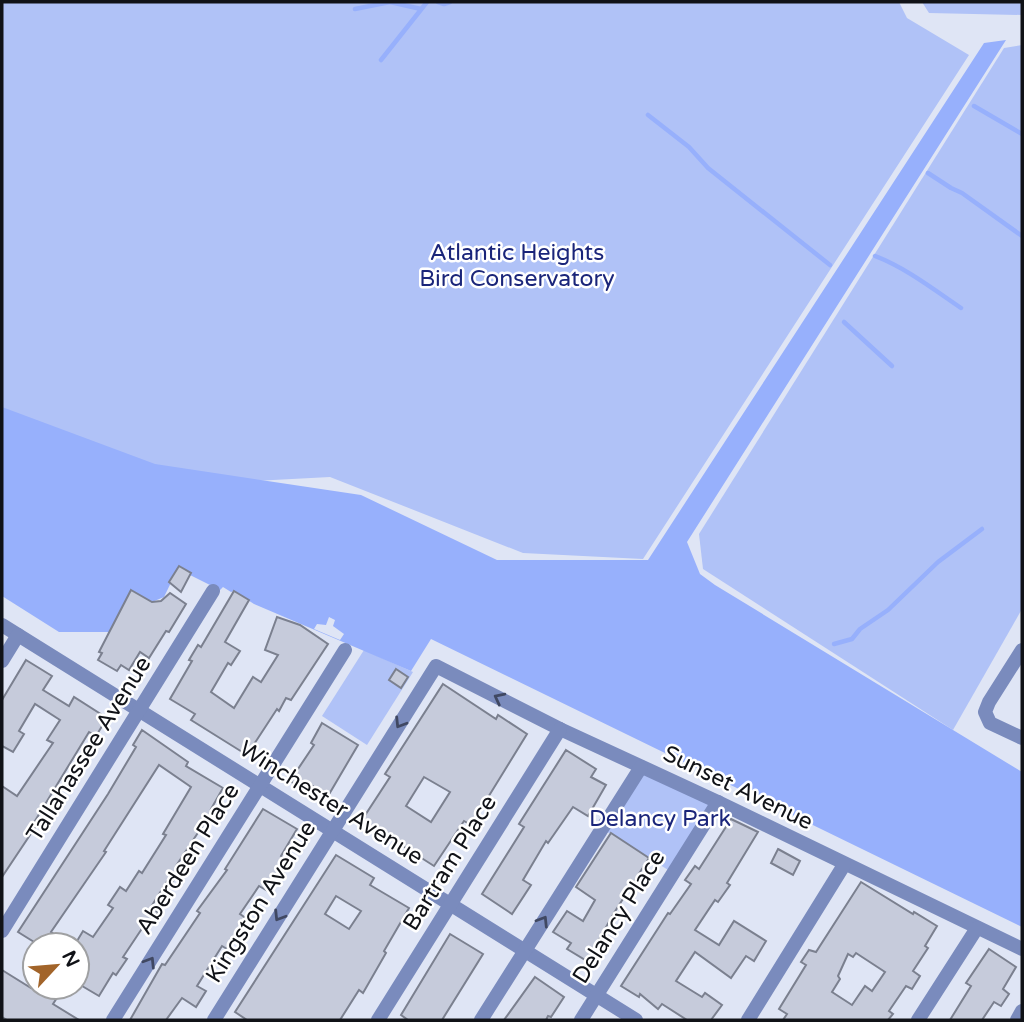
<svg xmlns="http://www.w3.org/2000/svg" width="1024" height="1022" viewBox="0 0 1024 1022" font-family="'Varela Round',sans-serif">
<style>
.green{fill:#b0c2f7}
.water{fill:#97b0fc}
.pier{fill:#dfe5f5}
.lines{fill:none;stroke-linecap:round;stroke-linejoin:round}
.stream{stroke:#97b0fc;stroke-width:4.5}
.building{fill:#c6cbdb;stroke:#7b808f;stroke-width:2;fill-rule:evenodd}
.street{stroke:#7a8bbd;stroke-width:14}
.oneway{stroke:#404862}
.labels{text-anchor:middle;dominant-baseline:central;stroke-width:5;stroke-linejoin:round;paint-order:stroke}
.park-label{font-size:23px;fill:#1a257a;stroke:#fff}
.street-label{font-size:23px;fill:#101217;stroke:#fff}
</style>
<rect width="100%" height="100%" fill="#dfe5f5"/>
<!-- green -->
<g class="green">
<polygon points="2,2 899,2 907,18 969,55 643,559 523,553 330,477 178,485 2,438"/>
<polygon points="922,2 1022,2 1022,15 929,13"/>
<polygon points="1022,45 1022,609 953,730 703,569 699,534 1004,48"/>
<polygon points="364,650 413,672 367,745 322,716"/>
<polygon points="641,767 718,802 673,873 601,828"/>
</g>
<!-- water -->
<polygon class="water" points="1006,40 687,542 700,574 715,585 1022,772 1022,927 431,639 411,671 254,604 234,591 231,592 223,587 220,590 190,575 190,572 179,566 164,597 152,602 131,590 109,632 59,632 2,596 2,407 155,464 361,495 497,560 648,560 984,43"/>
<!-- pier -->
<polygon class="pier" points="329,617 335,620 333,626 344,634 340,640 314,629 317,624 326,625"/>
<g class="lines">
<!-- stream -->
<g class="stream">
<polyline points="438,2 444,4 450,2"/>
<polyline points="355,9 390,2 421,9"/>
<polyline points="381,60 427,2"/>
<polyline points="974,106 1022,134"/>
<polyline points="648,115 689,147 708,168 830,265"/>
<polyline points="928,173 951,188 962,193 1022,236"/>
<path d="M875 256C906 268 933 289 961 308"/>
<polyline points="844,322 892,366"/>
<polyline points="834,644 852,639 860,629 888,610 938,562 982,529"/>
</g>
</g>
<!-- building -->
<g class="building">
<polygon points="179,566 191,573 181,592 169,582"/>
<polygon points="131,590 152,602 161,601 170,593 186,604 169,632 166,631 149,658 140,652 129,670 121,665 117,671 98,660 102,653 99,652"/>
<polygon points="234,591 249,600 225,642 240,651 231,665 228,663 211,692 234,708 253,677 261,682 278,655 265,650 277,617 300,625 328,644 291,700 286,698 279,711 277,709 247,755 191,720 195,714 170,699 192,661 189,660 198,645 201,647"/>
<polygon points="26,660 52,676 43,690 69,706 74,697 107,718 96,736 89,732 35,821 38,823 2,877 2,786 17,796 53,743 47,740 60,720 35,704 19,731 24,734 13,752 2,746 2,700"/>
<polygon points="396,669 408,677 401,688 389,680"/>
<path d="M443 684 496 719 498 715 527 734 471 825 464 821 434 866 362 820 390 777 385 774ZM424 777 450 792 431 822 406 806Z"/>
<polygon points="322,723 358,745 328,796 308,783 304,790 290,781 314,745 311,743"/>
<polygon points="142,730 188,762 186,766 223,788 211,809 213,810 176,866 180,869 172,883 168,880 151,907 158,912 147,929 143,927 123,957 127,959 116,975 113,973 99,996 77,983 77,941 83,931 93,937 113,908 108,905 120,887 126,891 139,871 142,873 166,835 163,834 191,787 159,765 104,851 106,852 51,932 71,945 39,945 18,932 108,794 136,747 133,745"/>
<polygon points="566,750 596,769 591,777 606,785 588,816 573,807 548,843 546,841 523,880 531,885 512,914 482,894 524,827 519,824"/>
<polygon points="263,809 297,829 281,856 290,862 271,893 259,886 240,914 247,919 227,949 222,946 197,986 206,991 196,1007 182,998 166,1020 130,1020 162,964 165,965 200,913 197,911 227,870 225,869"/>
<polygon points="731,819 758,832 727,883 730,885 718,902 715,900 695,930 719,945 734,921 766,941 754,961 746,956 731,978 695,952 676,981 702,997 705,993 722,1005 711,1020 687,1020 662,1004 658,1009 640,994 639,997 621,986 668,913 670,914 691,884 685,880 695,866 699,869"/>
<polygon points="611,833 649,858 614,913 587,961 567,949 571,943 553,932 567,911 583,921 595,900 576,887"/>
<polygon points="778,849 800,861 793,875 771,863"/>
<path d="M336 855 374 878 370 885 409 908 384 951 386 953 363 993 359 990 340 1020H247L235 1012ZM336 896 361 911 349 929 325 914Z"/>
<path d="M861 882 913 914 914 912 937 926 925 946 928 948 913 971 920 976 912 989 906 986 889 1011 893 1014 888 1020H783L787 1014 779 1009 806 965 801 962 809 950 816 952ZM856 953 885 972 872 991 865 986 852 1005 832 992 840 979 838 976 848 954 853 957Z"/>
<polygon points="450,934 483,954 442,1020 408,1020 401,1015"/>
<polygon points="989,949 1016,967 1003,989 1009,994 1001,1006 994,1002 982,1020 950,1020 971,986 966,983"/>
<polygon points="2,970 31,988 64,987 53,1004 79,1020 7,1020 2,1017"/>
<polygon points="535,977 564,997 551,1017 548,1016 546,1020 504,1020"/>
</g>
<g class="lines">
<!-- street -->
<g class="street">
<polyline points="2,625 636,1020"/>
<polyline points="1022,650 989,702 985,712 990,723 1022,738"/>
<polyline points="2,661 18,635"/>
<polyline points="2,931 213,591"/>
<polyline points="113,1020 345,650"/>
<polyline points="214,1020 436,666 560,729 718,802 1022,949"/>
<polyline points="378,1020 560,729"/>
<polyline points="481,1020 641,767"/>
<polyline points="581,1020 718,802"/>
<polyline points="748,1020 844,865"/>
<polyline points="918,1020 977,928"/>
<polyline points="1017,1020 1022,1011"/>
</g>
</g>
<!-- one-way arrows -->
<defs><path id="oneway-chevron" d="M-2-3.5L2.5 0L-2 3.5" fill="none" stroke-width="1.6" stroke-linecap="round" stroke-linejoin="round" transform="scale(1.75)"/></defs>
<g class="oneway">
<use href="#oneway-chevron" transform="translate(499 698) rotate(-153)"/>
<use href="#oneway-chevron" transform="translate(400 723) rotate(122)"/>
<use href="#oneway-chevron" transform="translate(279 916) rotate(122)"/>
<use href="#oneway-chevron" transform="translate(543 921) rotate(-58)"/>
<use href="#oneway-chevron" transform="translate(150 962) rotate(-58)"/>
</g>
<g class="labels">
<!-- park labels -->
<g class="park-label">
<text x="517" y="253">Atlantic Heights<tspan x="517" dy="26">Bird Conservatory</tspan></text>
<text x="660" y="819">Delancy Park</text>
</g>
<!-- street labels -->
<g class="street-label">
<text transform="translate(89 749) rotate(-58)">Tallahassee Avenue</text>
<text transform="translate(738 788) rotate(26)">Sunset Avenue</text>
<text transform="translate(331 803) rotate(32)">Winchester Avenue</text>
<text transform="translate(188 859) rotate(-58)">Aberdeen Place</text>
<text transform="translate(450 863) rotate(-58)">Bartram Place</text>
<text transform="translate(261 902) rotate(-58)">Kingston Avenue</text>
<text transform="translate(619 917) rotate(-58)">Delancy Place</text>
</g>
</g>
<!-- border -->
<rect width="1024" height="1022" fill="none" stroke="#101217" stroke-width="7"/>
<!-- north arrow -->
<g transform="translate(56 966) rotate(64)"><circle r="33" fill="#ffffff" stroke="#9fa0a2" stroke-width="2"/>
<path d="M0-5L12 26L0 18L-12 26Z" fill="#a2642a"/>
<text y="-10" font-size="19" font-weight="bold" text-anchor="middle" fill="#101217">N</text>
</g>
</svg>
